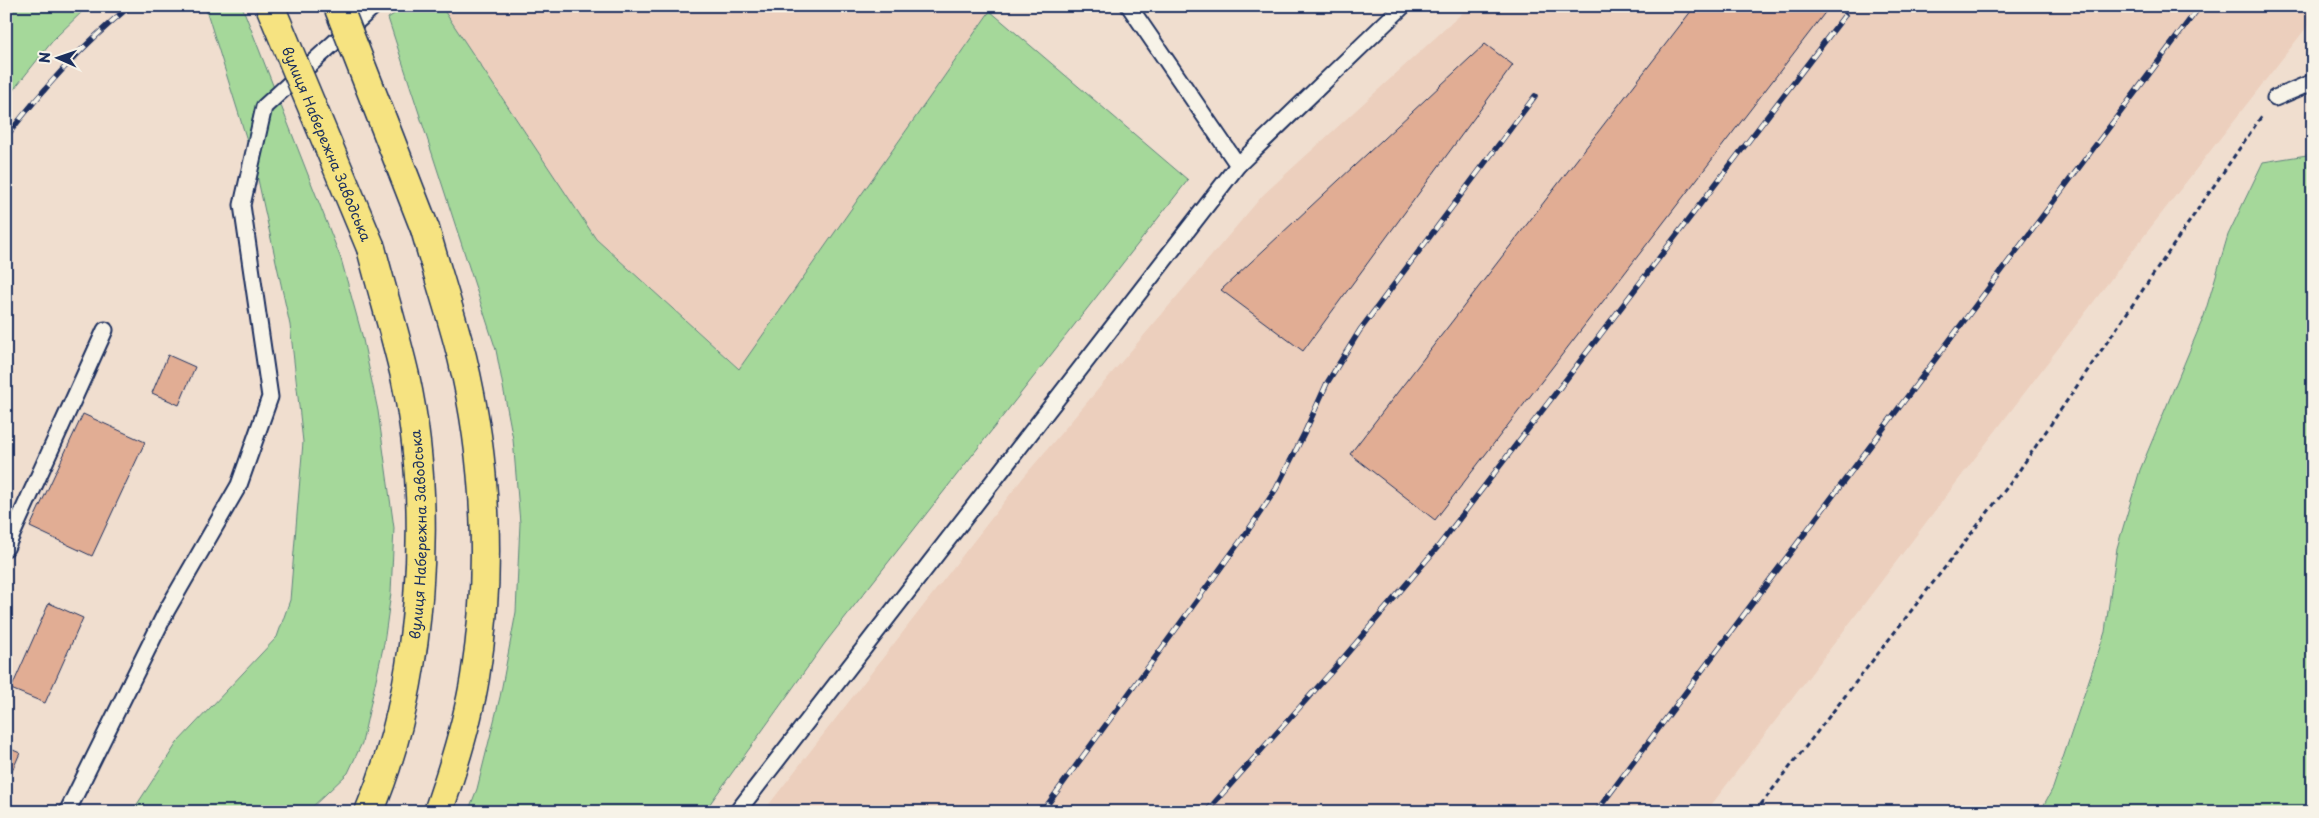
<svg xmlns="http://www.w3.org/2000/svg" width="2319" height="818" viewBox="0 0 2319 818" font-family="'Playpen Sans',sans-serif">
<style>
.built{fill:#eccfbd}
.green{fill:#a5d89a;stroke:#60847c}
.building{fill:#e1ad94;stroke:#1b2f5e}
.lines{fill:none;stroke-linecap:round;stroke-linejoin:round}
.service-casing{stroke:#1b2f5e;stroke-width:19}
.primary-casing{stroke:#1b2f5e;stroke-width:31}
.path{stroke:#1b2f5e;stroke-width:3;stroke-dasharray:5 4;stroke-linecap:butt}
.service{stroke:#f7f3e8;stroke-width:15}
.primary{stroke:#f6e381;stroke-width:28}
.rail-casing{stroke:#1b2f5e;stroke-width:5.5}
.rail{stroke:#f7f3e8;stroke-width:4;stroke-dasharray:11;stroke-linecap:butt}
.primary-bridge-casing{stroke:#1b2f5e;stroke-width:31;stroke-linecap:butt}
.primary-bridge{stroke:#f6e381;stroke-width:28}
.labels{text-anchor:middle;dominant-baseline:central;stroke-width:4.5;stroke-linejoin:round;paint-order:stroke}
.street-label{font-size:14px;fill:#1b2f5e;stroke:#f7f3e8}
</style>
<rect width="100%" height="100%" fill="#f0decf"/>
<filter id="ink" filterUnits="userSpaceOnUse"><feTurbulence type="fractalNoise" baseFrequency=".02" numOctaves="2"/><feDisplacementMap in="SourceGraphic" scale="10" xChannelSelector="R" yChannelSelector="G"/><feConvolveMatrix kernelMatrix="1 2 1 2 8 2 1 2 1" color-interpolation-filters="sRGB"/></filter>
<g filter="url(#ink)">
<!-- built -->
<g class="built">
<polygon points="441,6 994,6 740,369 596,239"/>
<polygon points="1470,6 2313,6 2313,19 2130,254 1706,812 763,812 1022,479 1263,195"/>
</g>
<!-- green -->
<g class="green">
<polygon points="6,6 88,6 55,38 6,99"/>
<polygon points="205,6 242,6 341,259 362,335 378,411 394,528 391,593 384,643 362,743 348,773 307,812 132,812 177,743 277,637 290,600 303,442 290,325 255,166"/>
<polygon points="406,6 441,6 596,239 739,369 990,11 1188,180 825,643 704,812 468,812 477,789 500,697 516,612 520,523 513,439 496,350 388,18"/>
<polygon points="2313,154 2313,812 2040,812 2053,788 2105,632 2117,548 2140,470 2204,316 2228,235 2263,162"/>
</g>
<!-- building -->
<g class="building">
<polygon points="1695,6 1830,6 1435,520 1350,454"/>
<polygon points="1485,44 1513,65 1303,351 1221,290"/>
<polygon points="168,355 195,367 179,405 152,393"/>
<polygon points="83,414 145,442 92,556 30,527"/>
<polygon points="49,603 83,618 45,703 11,689"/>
<polygon points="6,747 20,753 6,785"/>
</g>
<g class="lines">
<defs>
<g id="service">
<polyline points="1129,6 1238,165"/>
<polyline points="2275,98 2313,82"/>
<polyline points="6,548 105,330"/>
<polyline points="67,812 167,610 239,485 270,397 242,205 264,107 374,6"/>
<polyline points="737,812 1238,165 1403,6"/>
</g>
<g id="primary">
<path d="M425 229C437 272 451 314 462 357 487 460 492 572 475 677 468 722 453 769 438 812"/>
<path id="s1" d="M369 812C423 686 434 509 405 376 395 333 382 291 371 248"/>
</g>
</defs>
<!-- service casing -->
<use href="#service" class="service-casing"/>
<!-- primary casing -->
<use href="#primary" class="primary-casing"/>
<!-- path -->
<polyline class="path" points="1755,812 2012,481 2261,117"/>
<!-- service -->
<use href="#service" class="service"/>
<!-- primary -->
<use href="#primary" class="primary"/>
<defs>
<g id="rail">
<path d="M6 137C44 88 82 45 130 6"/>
<polyline points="1042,812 1247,532 1276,489 1304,434 1327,383 1360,330 1535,96"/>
<polyline points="1206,812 1333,670 1437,548 1845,15"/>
<polyline points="1596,812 2200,6"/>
</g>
</defs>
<!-- rail casing -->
<use href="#rail" class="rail-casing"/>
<!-- rail -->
<use href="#rail" class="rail"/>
<defs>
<g id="primary-bridge">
<path id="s2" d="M270 6 371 248"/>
<polyline points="338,6 425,229"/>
</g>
</defs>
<!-- primary-bridge casing -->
<use href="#primary-bridge" class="primary-bridge-casing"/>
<!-- primary-bridge -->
<use href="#primary-bridge" class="primary-bridge"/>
</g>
</g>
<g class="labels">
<!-- street labels -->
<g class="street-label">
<text stroke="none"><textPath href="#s2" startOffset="149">вулиця Набережна Заводська</textPath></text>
<text stroke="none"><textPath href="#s1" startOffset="284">вулиця Набережна Заводська</textPath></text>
</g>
</g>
<!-- margin -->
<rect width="2319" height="818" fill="none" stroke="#f7f3e8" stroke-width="25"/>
<rect x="12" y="12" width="2294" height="793" fill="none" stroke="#1b2f5e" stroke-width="2" filter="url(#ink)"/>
<!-- north arrow -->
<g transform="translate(58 58) rotate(272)" stroke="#f7f3e8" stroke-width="4" paint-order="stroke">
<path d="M0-4L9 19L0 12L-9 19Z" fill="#1b2f5e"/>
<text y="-8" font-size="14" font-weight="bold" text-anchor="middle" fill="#1b2f5e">N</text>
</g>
</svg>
